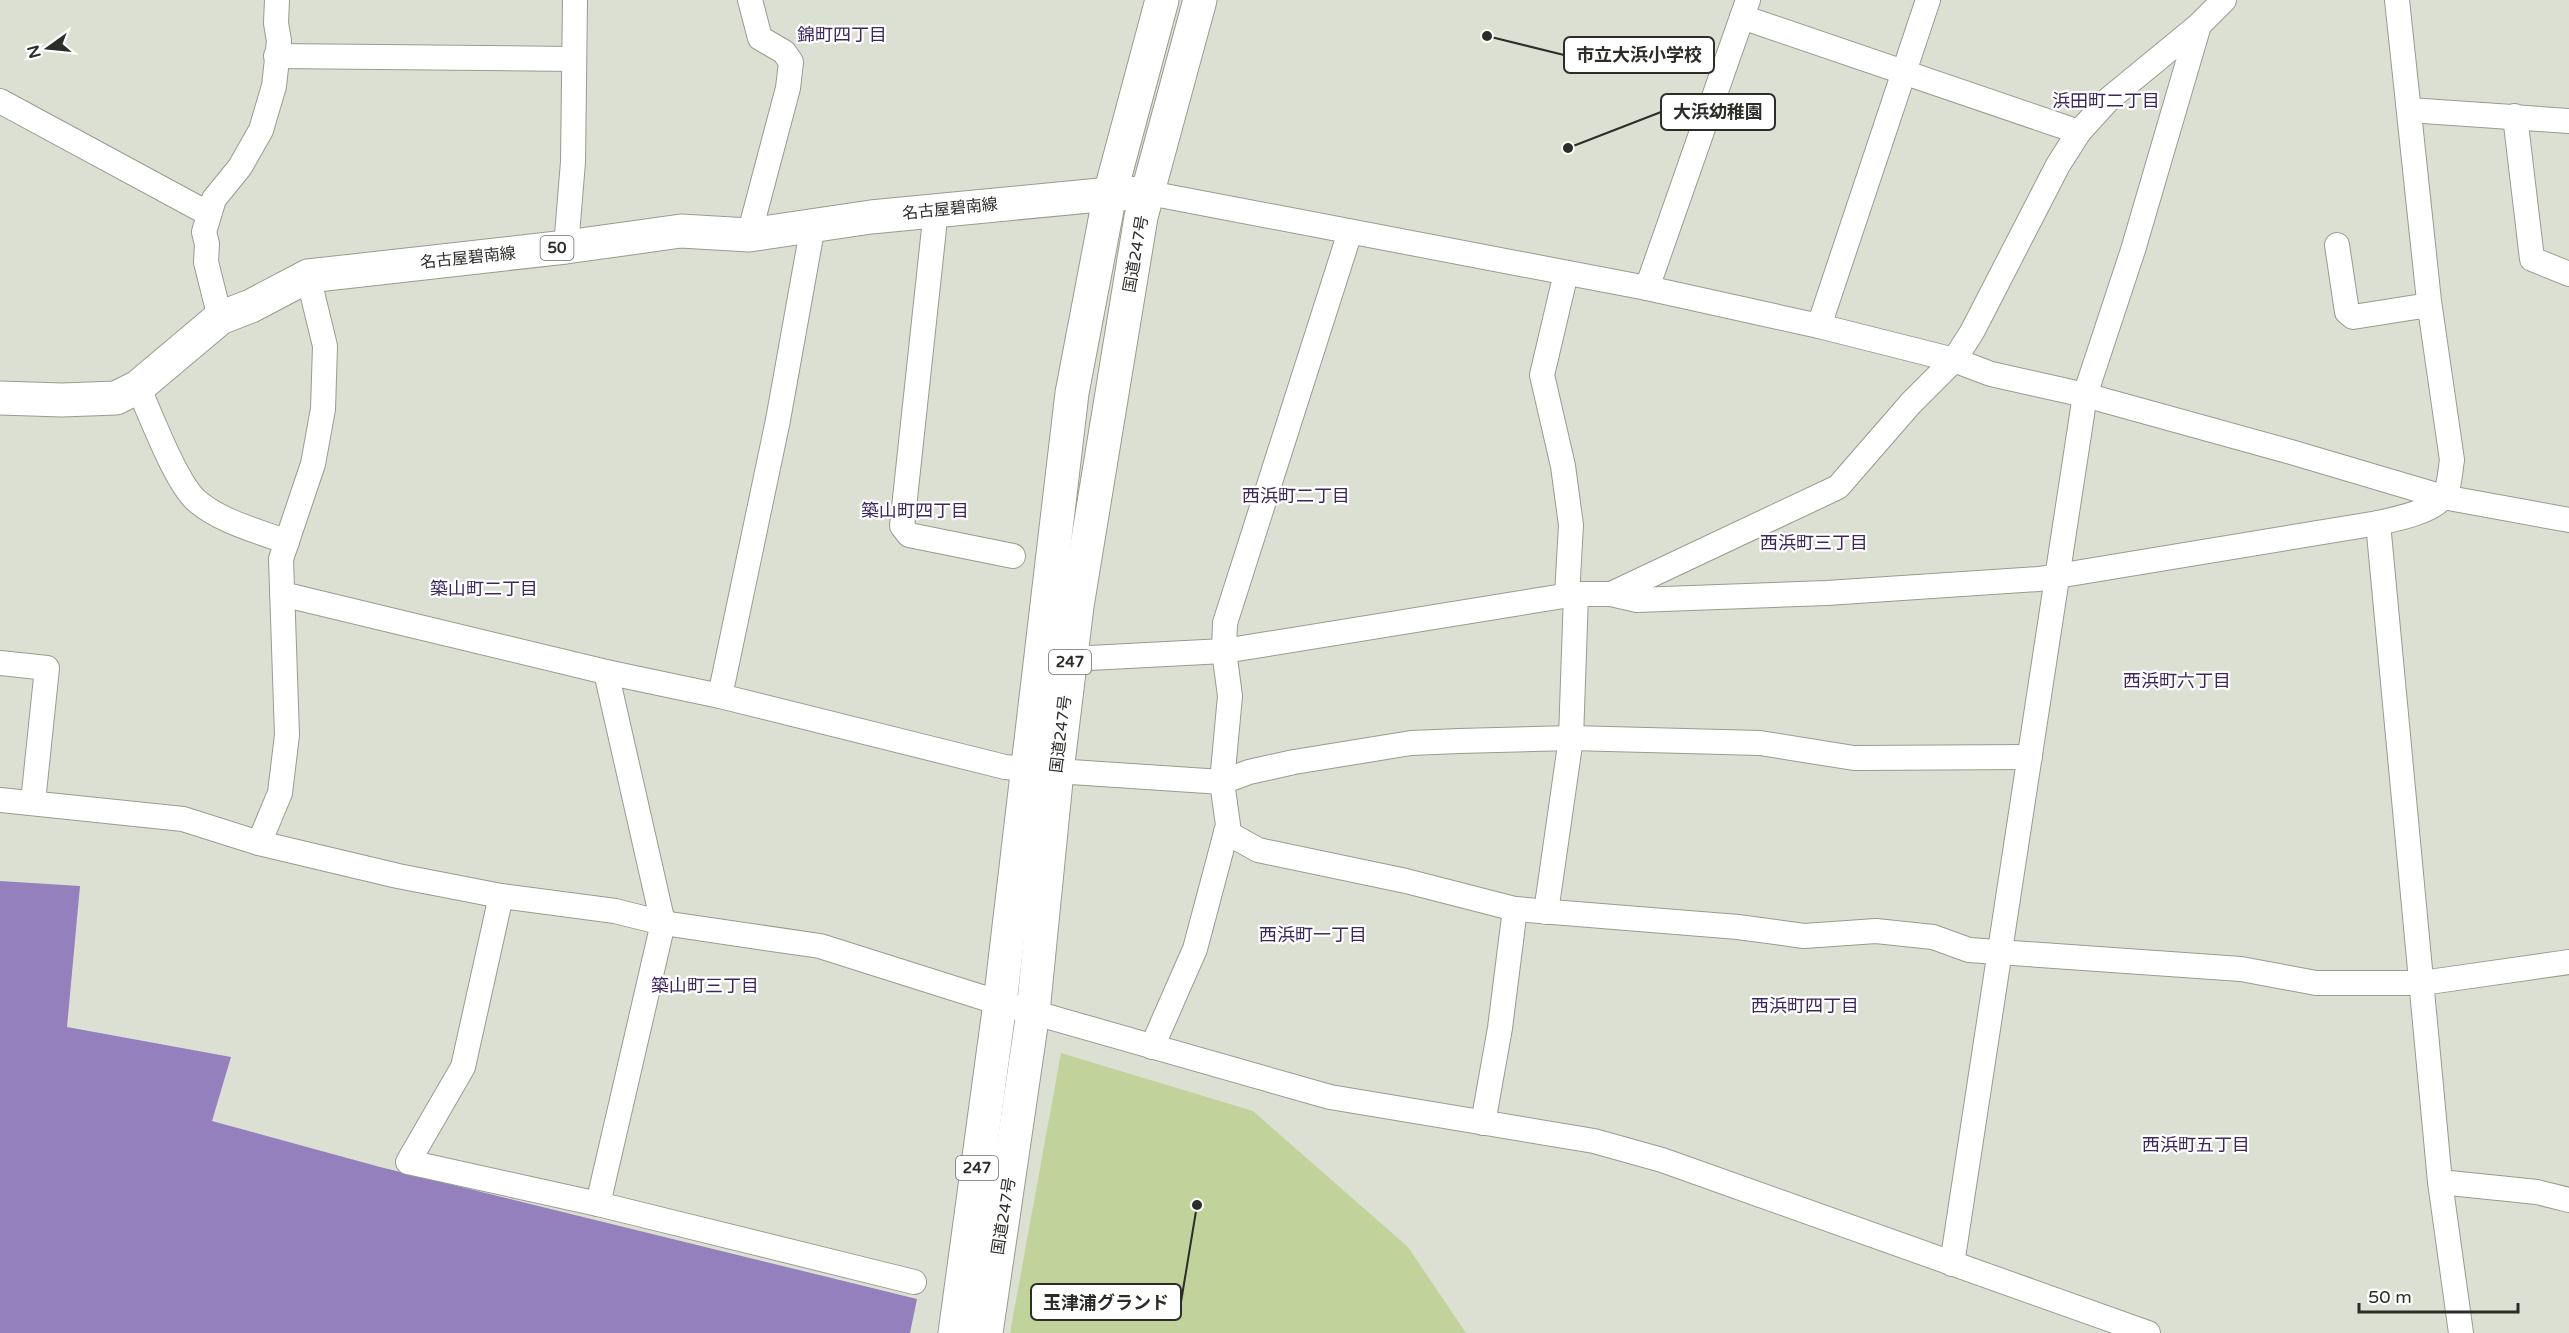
<svg xmlns="http://www.w3.org/2000/svg" width="2569" height="1333" viewBox="0 0 2569 1333" font-family="'Varela Round','Noto Sans JP',sans-serif">
<style>
.green{fill:#c2d29b}
.water{fill:#9580be}
.lines{fill:none;stroke-linecap:round;stroke-linejoin:round}
.street-casing{stroke:#989c8f;stroke-width:26}
.primary-casing{stroke:#989c8f;stroke-width:35}
.highway-casing{stroke:#989c8f;stroke-width:35}
.street{stroke:#fff;stroke-width:24}
.primary{stroke:#fff;stroke-width:33}
.highway{stroke:#fff;stroke-width:33}
.labels{text-anchor:middle;dominant-baseline:central;stroke-width:4.5;stroke-linejoin:round;paint-order:stroke}
.shield{fill:#fff;stroke:#6b6c68;stroke-width:1.5}
.shield-label{font-size:15px;font-weight:bold;fill:#2b2d28}
.street-label{font-size:16px;fill:#2b2d28;stroke:#fff}
.neighbourhood-label{font-size:18px;fill:#3d2660;stroke:#fff}
.leader{fill:none;stroke:#2b2d28;stroke-width:2}
.callout-dot{fill:#2b2d28;stroke:#fff;stroke-width:2}
.callout{fill:#fff;stroke:#2b2d28;stroke-width:2}
.callout-label{font-size:18px;text-anchor:middle;font-weight:bold;fill:#2b2d28}
</style>
<rect width="100%" height="100%" fill="#dce0d3"/>
<!-- green -->
<polygon class="green" points="1061,1053 1253,1111 1408,1247 1466,1333 1010,1333"/>
<!-- water -->
<polygon class="water" points="0,881 80,886 67,1027 231,1057 212,1121 380,1167 917,1299 910,1333 0,1333"/>
<g class="lines">
<defs>
<g id="street">
<polyline points="1742,17 2079,132"/>
<polyline points="276,56 574,59"/>
<polyline points="0,101 209,214"/>
<polyline points="2409,110 2569,121"/>
<polyline points="2515,116 2532,259 2569,274"/>
<polyline points="1149,193 1647,288 1819,326 1954,360 1991,374 2085,395 2291,452 2443,497 2569,520"/>
<polyline points="936,210 902,526 909,535 1013,556"/>
<polyline points="749,235 788,88 791,62 784,52 760,38 750,0"/>
<polyline points="2337,245 2347,312 2353,317 2429,305"/>
<polyline points="566,247 573,162 575,0"/>
<polyline points="1566,273 1542,375 1563,466 1571,525 1567,595"/>
<polyline points="1647,288 1748,0"/>
<polyline points="220,318 206,262 207,244 204,232 214,199 240,167 261,130 274,86 279,41 276,23 277,0"/>
<polyline points="1819,326 1928,0"/>
<path d="M138 387C151 415 176 484 198 502 222 522 258 531 287 542"/>
<polyline points="2378,523 2440,1182 2461,1333"/>
<polyline points="282,594 606,672 720,696 1005,767 1026,769 1222,782 1249,772 1294,762 1411,743 1459,741 1571,738 1760,743 1854,758 2030,757"/>
<polyline points="1611,594 1838,487 1911,403 1954,360 1972,332 2058,165 2079,132 2109,99 2199,25 2224,0"/>
<path d="M1070 659 1224 651 1576 594H1611L1637 600 1827 593 2039 579 2378 523C2396 519 2432 512 2443 497 2450 488 2450 471 2452 460L2429 301 2397 0"/>
<polyline points="0,663 47,668 33,802"/>
<polyline points="720,696 778,420 813,225"/>
<polyline points="0,800 183,819 259,843 398,876 501,896 615,911 663,923 820,946 1000,1003 1330,1097 1594,1141 1662,1160 2148,1333"/>
<polyline points="1226,832 1258,850 1406,881 1515,909 1738,927 1804,936 1876,931 1933,937 1969,950 2241,969 2316,983 2422,983 2569,962"/>
<polyline points="259,843 280,793 287,735 281,559 313,464 323,409 325,346 308,276"/>
<polyline points="501,896 463,1067 408,1162 598,1204 914,1282"/>
<polyline points="1546,912 1571,738 1576,594"/>
<polyline points="1152,1047 1195,949 1228,825 1222,782 1230,696 1224,651 1225,623 1350,232"/>
<polyline points="1483,1123 1500,1028 1515,909"/>
<polyline points="2440,1182 2537,1192 2569,1200"/>
<polyline points="598,1204 663,923 606,672"/>
<polyline points="1952,1264 2085,395 2133,250 2199,25"/>
</g>
<polyline id="primary" points="0,398 62,400 116,398 138,387 220,318 251,306 308,276 566,247 681,231 749,235 871,217 1110,194 1149,193"/>
<g id="highway">
<polyline points="955,1333 1000,1003 1072,393 1110,194 1162,0"/>
<polyline points="986,1333 1033,1012 1057,771 1077,606 1141,217 1200,0"/>
</g>
</defs>
<!-- street casing -->
<use href="#street" class="street-casing"/>
<!-- primary casing -->
<use href="#primary" class="primary-casing"/>
<!-- highway casing -->
<use href="#highway" class="highway-casing"/>
<!-- street -->
<use href="#street" class="street"/>
<!-- primary -->
<use href="#primary" class="primary"/>
<!-- highway -->
<use href="#highway" class="highway"/>
</g>
<g class="labels">
<!-- shield labels -->
<g class="shield">
<rect x="540.5" y="236" width="33" height="24" rx="4.5"/>
<rect x="1049" y="650" width="42" height="24" rx="4.5"/>
<rect x="956" y="1156" width="42" height="24" rx="4.5"/>
</g>
<g class="shield-label">
<text x="557" y="248">50</text>
<text x="1070" y="662">247</text>
<text x="977" y="1168">247</text>
</g>
<!-- street labels -->
<g class="street-label">
<text transform="translate(950 209) rotate(-6)">名古屋碧南線</text>
<text transform="translate(1136 254) rotate(-80)">国道247号</text>
<text transform="translate(468 258) rotate(-6)">名古屋碧南線</text>
<text transform="translate(1061 734) rotate(-83)">国道247号</text>
<text transform="translate(1004 1216) rotate(-81)">国道247号</text>
</g>
<!-- neighbourhood labels -->
<g class="neighbourhood-label">
<text x="842" y="35">錦町四丁目</text>
<text x="2106" y="101">浜田町二丁目</text>
<text x="1296" y="496">西浜町二丁目</text>
<text x="915" y="511">築山町四丁目</text>
<text x="1814" y="543">西浜町三丁目</text>
<text x="484" y="589">築山町二丁目</text>
<text x="2177" y="681">西浜町六丁目</text>
<text x="1313" y="935">西浜町一丁目</text>
<text x="705" y="986">築山町三丁目</text>
<text x="1805" y="1006">西浜町四丁目</text>
<text x="2196" y="1145">西浜町五丁目</text>
</g>
</g>
<!-- callouts -->
<path class="leader" d="M1487 36L1564 55M1568 148L1661 112M1197 1205L1181 1302"/>
<g class="callout-dot">
<circle cx="1487" cy="36" r="6"/>
<circle cx="1568" cy="148" r="6"/>
<circle cx="1197" cy="1205" r="6"/>
</g>
<g class="callout">
<rect x="1564" y="37" width="150" height="36" rx="6"/>
<rect x="1661" y="94" width="114" height="36" rx="6"/>
<rect x="1031" y="1284" width="150" height="36" rx="6"/>
</g>
<g class="callout-label">
<text x="1639" y="61">市立大浜小学校</text>
<text x="1718" y="118">大浜幼稚園</text>
<text x="1106" y="1309">玉津浦グランド</text>
</g>
<!-- north arrow -->
<g transform="translate(48 48) rotate(255)" stroke="#ffffff" stroke-width="4.5" paint-order="stroke">
<path d="M0-4.5L10 22L0 15L-10 22Z" fill="#2b2d28"/>
<text y="-9" font-size="16" font-weight="bold" text-anchor="middle" fill="#2b2d28">N</text>
</g>
<!-- scale -->
<path d="M2359 1303v9h159v-9" fill="none" stroke="#2b2d28" stroke-width="3"/>
<text x="2368" y="1303" font-size="18" fill="#2b2d28" stroke="#ffffff" stroke-width="4.5" paint-order="stroke">50 m</text>
</svg>
